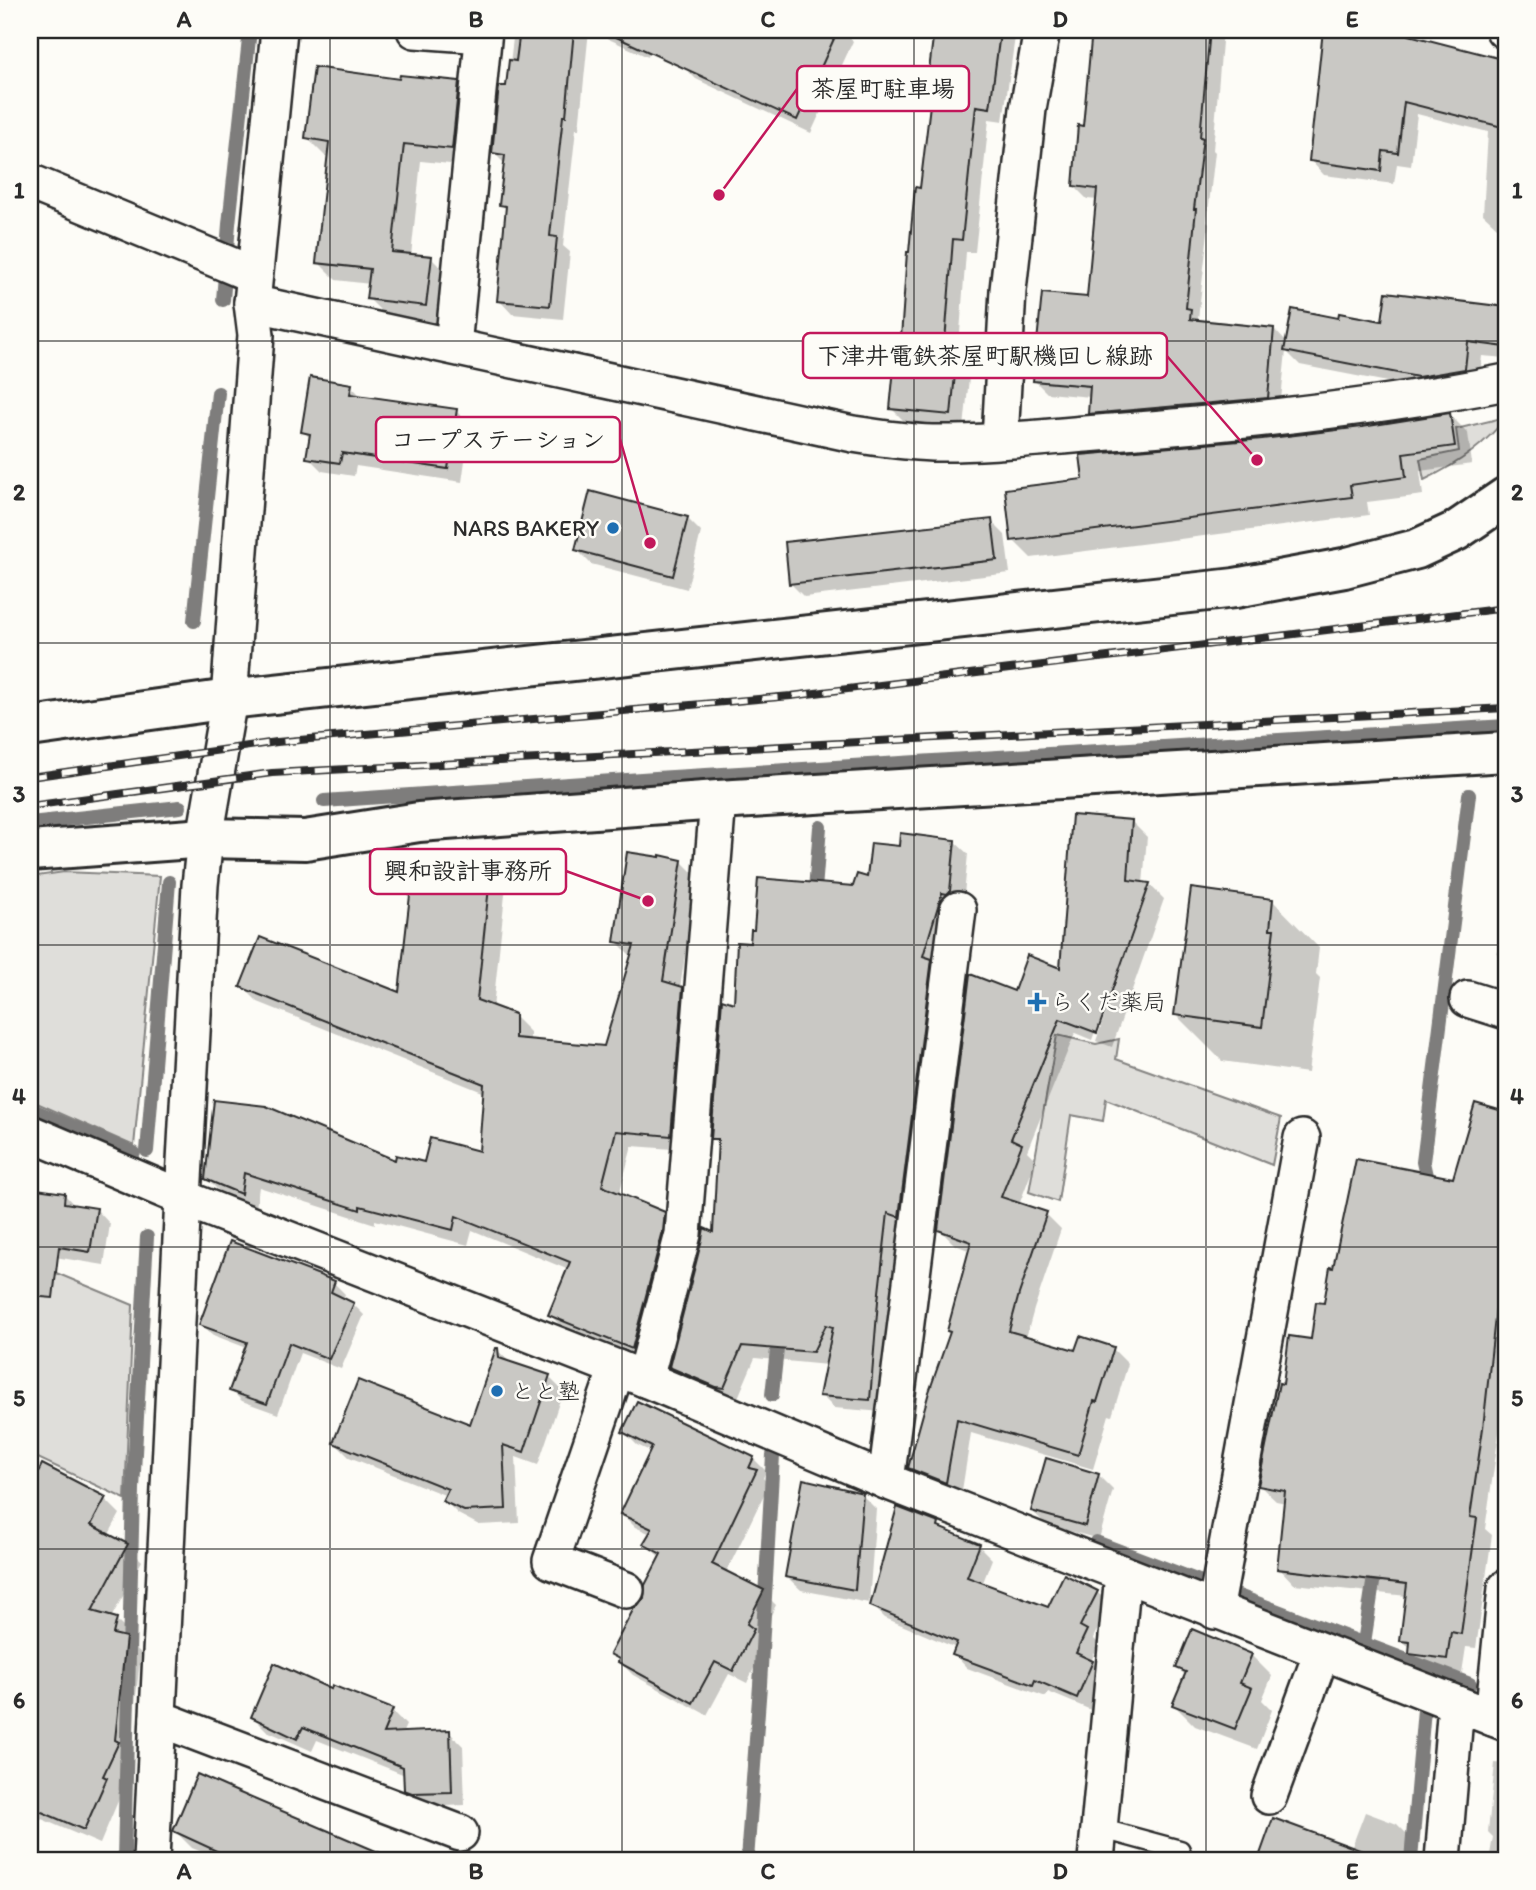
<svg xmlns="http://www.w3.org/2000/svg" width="1536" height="1890" viewBox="0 0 1536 1890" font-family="Itim,'Klee One',sans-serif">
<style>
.green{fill:#dfdeda;stroke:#858482;stroke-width:2}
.shadow{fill:#0003}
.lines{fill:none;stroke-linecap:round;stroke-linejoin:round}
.stream{stroke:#7e7d7b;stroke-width:14}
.building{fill:#c9c8c4;stroke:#2b2b2b;stroke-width:2}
.lane-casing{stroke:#2b2b2b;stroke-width:23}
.street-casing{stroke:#2b2b2b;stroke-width:40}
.secondary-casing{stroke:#2b2b2b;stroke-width:44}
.lane{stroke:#fdfcf7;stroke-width:18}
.street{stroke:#fdfcf7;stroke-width:35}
.secondary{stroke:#fdfcf7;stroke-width:38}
.rail-casing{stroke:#2b2b2b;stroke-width:8}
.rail{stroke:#fdfcf7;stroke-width:5;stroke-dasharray:16;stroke-linecap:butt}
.grid{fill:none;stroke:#2b2b2b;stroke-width:2;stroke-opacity:0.55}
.poi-dot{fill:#1f6fb2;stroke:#fdfcf7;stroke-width:2.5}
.labels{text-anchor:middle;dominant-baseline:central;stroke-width:5;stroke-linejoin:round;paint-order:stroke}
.poi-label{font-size:23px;fill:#2b2b2b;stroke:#fdfcf7;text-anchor:start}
.leader{fill:none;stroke:#c2185b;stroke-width:2.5}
.callout-dot{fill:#c2185b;stroke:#fdfcf7;stroke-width:2.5}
.callout{fill:#fdfcf7;stroke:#c2185b;stroke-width:2.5}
.callout-label{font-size:24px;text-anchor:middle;font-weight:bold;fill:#2b2b2b}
.neatline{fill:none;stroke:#2b2b2b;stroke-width:2.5}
.grid-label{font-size:23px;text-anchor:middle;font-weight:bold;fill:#2b2b2b}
</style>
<rect width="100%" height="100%" fill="#fdfcf7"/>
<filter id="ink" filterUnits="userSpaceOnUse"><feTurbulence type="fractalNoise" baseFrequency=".0143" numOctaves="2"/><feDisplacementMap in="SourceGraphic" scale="14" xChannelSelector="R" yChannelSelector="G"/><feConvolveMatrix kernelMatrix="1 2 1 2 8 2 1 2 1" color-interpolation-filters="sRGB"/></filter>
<g filter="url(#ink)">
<!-- green -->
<g class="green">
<path d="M1506 417C1485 446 1456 465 1424 480L1420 459 1459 451 1456 429Z"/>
<polygon points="64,872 160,876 134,1146 30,1100 30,877"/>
<polygon points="1057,1035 1096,1044 1119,1039 1116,1059 1281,1118 1272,1165 1106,1099 1103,1121 1071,1115 1058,1202 1029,1192"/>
<polygon points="30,1262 133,1305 125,1499 36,1457 30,1471"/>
</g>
<!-- shadow -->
<g class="shadow">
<polygon points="514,30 655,30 648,57 589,30 579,129 576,129 563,246 570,252 563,319 512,314 499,300 507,210 501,204 506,165 494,153 507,88"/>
<polygon points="696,30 718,30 768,53 779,30 841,30 853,41 811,133 696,79 682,65"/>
<polygon points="936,30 1016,30 1003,121 989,119 975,252 966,252 959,346 971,358 964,428 905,422 892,409 903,340 934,91 929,86"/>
<polygon points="1094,30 1223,30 1213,150 1215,152 1207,222 1209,224 1198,319 1201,322 1274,329 1287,343 1339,320 1384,324 1387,294 1506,308 1506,358 1482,356 1479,383 1434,391 1300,365 1286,351 1280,410 1102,426 1089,413 1091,397 1047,393 1034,380 1088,299 1098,200 1087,199 1074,186 1085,128"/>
<polygon points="1325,30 1374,30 1409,34 1412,38 1501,61 1506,66 1506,228 1497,227 1483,214 1488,132 1417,114 1411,166 1397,164 1394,184 1324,175 1311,161"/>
<polygon points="401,81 458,83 476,101 469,166 421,161 411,256 431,258 449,276 443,323 386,316 368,298 370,284 336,280 318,262 329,156 325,156 307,138"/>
<polygon points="351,386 363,398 456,411 470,425 462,482 356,466 354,476 322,471 308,457 311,439 303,431"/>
<polygon points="1450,415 1468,433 1472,464 1420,471 1423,495 1367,502 1369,515 1031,558 1013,540 1085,480 1263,440 1362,428"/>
<polygon points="687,518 701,532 687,589 591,564 577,550"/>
<polygon points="991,521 1005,535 1010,573 804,597 790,583"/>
<polygon points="1132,822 1147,837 1143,884 1149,884 1164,899 1112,1047 1096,1041 1147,894 1144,894 1092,1040 1075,1033 1027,1151 1036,1160 1019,1205 1046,1214 1061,1229 1034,1309 1026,1338 1077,1353 1113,1349 1128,1364 1112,1416 1109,1415 1093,1469 971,1433 961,1497 925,1483 910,1468 951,1333 948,1331 971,1251 955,1245 940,1230 1015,993 1062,970"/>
<polygon points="954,841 968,854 963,905 912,1228 901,1225 890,1315 883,1412 834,1408 821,1395 827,1365 755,1358 737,1400 684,1380 671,1367 715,1235 719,1144 713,1138 735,1005 752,945 869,879 901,848"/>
<polygon points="681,861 697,877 680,988 698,1005 686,1150 632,1146 619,1195 664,1213 680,1229 648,1364 566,1331 550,1315 569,1270 472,1230 468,1245 375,1220 375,1224 259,1187 256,1208 223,1195 207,1179 216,1102 396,1162 425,1164 480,1154 485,1093 258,1002 242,986 401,994 490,870 506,885 493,1008 514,1016 530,1032 530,1041 605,1048 632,957 616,941"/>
<polygon points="1273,901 1319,948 1316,974 1320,978 1308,1073 1222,1061 1176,1015"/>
<polygon points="1506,926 1506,963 1497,954"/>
<polygon points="1476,1105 1506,1114 1506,1427 1500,1426 1485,1529 1492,1535 1476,1648 1466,1647 1462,1673 1426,1668 1411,1653 1411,1649 1402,1640 1407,1596 1294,1584 1279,1568 1286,1503 1276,1501 1260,1486 1284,1386 1312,1341 1325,1305 1335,1270 1455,1180"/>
<polygon points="30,1190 65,1195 76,1207 96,1209 110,1224 104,1265 55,1257 54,1263 30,1259"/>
<polygon points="334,1283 345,1294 343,1300 353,1304 364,1315 341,1369 300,1353 278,1414 242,1401 231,1390 247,1348 213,1335 201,1324"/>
<polygon points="497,1350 512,1364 549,1377 563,1391 538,1465 516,1457 519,1523 479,1525 458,1514 444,1500 447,1496 349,1457 335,1443 471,1426"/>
<polygon points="624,1432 753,1458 766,1471 763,1478 769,1484 726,1573 763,1592 776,1605 760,1637 766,1643 747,1683 729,1674 707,1715 633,1675 612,1654 646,1598 661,1558 645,1544 651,1534 635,1527 622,1514 652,1452 637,1445"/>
<polygon points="43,1466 105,1499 120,1514 108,1536 127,1546 142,1561 111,1618 116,1620 131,1635 129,1642 141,1653 129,1755 133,1758 118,1792 121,1794 100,1844 30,1814 30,1492"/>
<polygon points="1099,1476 1113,1490 1099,1539 1047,1525 1032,1511"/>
<polygon points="862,1495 876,1509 869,1603 801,1590 786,1576"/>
<polygon points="938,1525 945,1532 979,1546 992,1559 982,1585 1049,1609 1097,1592 1110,1605 1093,1638 1099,1644 1091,1661 1106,1676 1091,1710 1048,1692 1046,1697 967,1668 954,1654 956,1648 885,1618 872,1605"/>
<polygon points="1251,1655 1272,1676 1262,1700 1272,1710 1257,1749 1195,1726 1174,1705 1186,1676 1178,1668"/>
<polygon points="392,1711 406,1725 402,1734 449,1732 463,1746 465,1805 428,1807 420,1804 406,1789 405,1775 317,1740 312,1751 267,1731 253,1717"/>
<polygon points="1495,1763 1506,1764 1506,1860 1489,1860 1493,1837 1488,1832"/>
<polygon points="198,1776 396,1860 199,1860 202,1852 192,1848 174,1830"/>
<polygon points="1365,1812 1397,1824 1410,1837 1402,1860 1260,1860 1274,1820 1351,1849"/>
</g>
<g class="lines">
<!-- stream -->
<g class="stream">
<polyline points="223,300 229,224 250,30"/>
<polyline points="194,621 218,393"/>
<polyline points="324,801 656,778 1506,726"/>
<polyline points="30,823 180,807"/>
<polyline points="814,902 820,827"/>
<polyline points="30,1109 134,1153"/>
<polyline points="147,1151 169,882"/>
<polyline points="1426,1189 1427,1180 1423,1162 1469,795"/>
<polyline points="772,1395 779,1331"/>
<polyline points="1096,1542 1470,1684"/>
<polyline points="1364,1643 1376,1563"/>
<polyline points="124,1860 133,1489 147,1237"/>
<polyline points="747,1860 760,1685 773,1455"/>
<polyline points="1411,1860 1424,1709"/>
</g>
</g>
<!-- building -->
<g class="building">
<polygon points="520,30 574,30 566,116 563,116 550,236 557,237 550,306 497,301 506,206 499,205 505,155 492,153 499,86 506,86 509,60 516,61"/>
<polygon points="601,30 838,30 797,120"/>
<polygon points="934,30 979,30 1000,33 990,108 976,106 962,240 953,239 945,342 958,343 951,415 890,409 897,337 901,338 907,252 909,252 915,187 920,188 932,88 927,87"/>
<polygon points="1092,30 1210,30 1200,137 1203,138 1194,209 1196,209 1186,308 1191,309 1190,319 1274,328 1268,398 1088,414 1090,386 1033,381 1042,293 1087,297 1097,189 1073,186 1078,125 1083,126"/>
<polygon points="1323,30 1385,30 1409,33 1409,35 1506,60 1506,128 1404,102 1398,153 1383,151 1381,171 1309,161"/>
<polygon points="314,67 399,79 400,75 459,81 452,149 404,144 392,252 432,256 426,306 366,299 370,269 316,263 329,142 305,138"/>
<polygon points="1386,292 1506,307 1506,347 1468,342 1465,369 1418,377 1284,351 1292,309 1338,318 1339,313 1382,321"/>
<polygon points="310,377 352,384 350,394 457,409 448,469 342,453 340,463 306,458 310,434 301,432"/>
<polygon points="1450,413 1455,446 1403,453 1406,477 1350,485 1352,497 1011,541 1005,489 1083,479 1080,455 1262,439 1362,427"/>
<polygon points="590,491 688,517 673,576 575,550"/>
<polygon points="992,519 997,560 789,584 785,542"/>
<polygon points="1072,815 1132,820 1128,880 1150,883 1097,1033 1060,1019 1011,1139 1022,1144 1001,1197 1047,1212 1019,1294 1009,1331 1075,1350 1080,1336 1114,1347 1097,1402 1094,1401 1078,1455 957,1419 946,1483 908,1468 929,1392 950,1332 947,1331 971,1242 938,1230 970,974 1014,991 1027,955 1060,968"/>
<polygon points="900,833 955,840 950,891 947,894 942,893 923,956 932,959 899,1217 888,1213 878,1301 870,1400 819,1396 833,1327 826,1325 813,1352 742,1346 724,1388 716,1387 669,1367 702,1239 704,1228 713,1232 718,1139 711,1139 722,999 734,1003 737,942 750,943 751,930 754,930 758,878 853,886 857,874 867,877 871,843 899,846"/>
<polygon points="627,852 660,857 660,855 682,860 663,981 683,987 671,1136 616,1131 602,1186 665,1212 663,1231 632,1349 548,1315 570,1262 456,1216 453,1230 360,1206 360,1210 244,1173 241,1194 205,1179 214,1100 266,1106 395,1160 396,1155 424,1162 430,1138 479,1151 484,1084 240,987 260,937 399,992 414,860 491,868 477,1000 515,1014 515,1038 604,1046 634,945 614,942"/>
<polygon points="1191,888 1273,899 1270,929 1274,929 1262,1027 1174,1015"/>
<polygon points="1475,1103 1506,1112 1506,1216 1483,1428 1470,1517 1477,1518 1461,1634 1451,1632 1447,1659 1409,1654 1410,1642 1400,1641 1407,1584 1277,1569 1285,1491 1258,1486 1279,1383 1283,1384 1289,1336 1311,1339 1316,1302 1324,1303 1330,1267 1333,1268 1356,1159 1453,1178"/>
<polygon points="30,1188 65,1193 64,1203 97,1208 90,1252 59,1247 53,1298 30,1296"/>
<polygon points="230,1241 335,1281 331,1292 354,1303 329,1359 289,1343 267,1404 229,1391 247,1342 199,1325"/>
<polygon points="496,1348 498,1348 499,1358 550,1375 524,1452 503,1445 506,1509 464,1511 442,1501 448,1489 333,1443 358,1380 470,1424"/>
<polygon points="637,1401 754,1457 749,1468 757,1470 712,1564 764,1590 747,1624 754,1629 733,1671 715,1662 693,1703 618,1662 619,1659 610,1654 634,1608 639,1605 644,1598 645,1585 661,1554 643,1544 652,1529 620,1514 652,1447 622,1432"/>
<polygon points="1046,1458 1099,1474 1085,1526 1031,1511"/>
<polygon points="42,1464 106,1497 91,1525 128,1544 92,1611 117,1618 113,1634 126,1637 115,1740 119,1742 103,1776 107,1778 84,1830 30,1807 30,1488"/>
<polygon points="803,1479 863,1493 855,1590 785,1577"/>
<polygon points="897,1507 939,1523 938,1527 980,1544 967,1577 1048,1607 1064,1574 1098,1591 1080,1626 1087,1630 1076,1653 1093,1661 1077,1698 1035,1680 1033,1685 952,1655 957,1642 870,1606"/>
<polygon points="1192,1629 1252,1654 1240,1683 1252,1688 1235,1729 1172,1705 1186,1672 1176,1668"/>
<polygon points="274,1663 331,1689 332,1685 393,1709 383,1733 450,1730 452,1792 412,1793 404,1790 403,1767 303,1727 297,1739 251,1717"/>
<polygon points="197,1774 240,1793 397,1860 236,1860 173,1831"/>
<polygon points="1273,1818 1376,1856 1376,1860 1258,1860"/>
</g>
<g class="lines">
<defs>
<polyline id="lane" points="1099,1828 1180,1850 1183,1860"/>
<g id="street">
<polyline points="415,30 483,35"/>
<polyline points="1504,30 1506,31"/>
<polyline points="30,182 254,275"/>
<path d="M252 303 853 434C879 438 905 442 932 443 992 444 1052 436 1112 432 1244 422 1376 408 1506 382"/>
<polyline points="453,346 484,30"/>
<polyline points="1000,440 1008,290 1028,109 1042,30"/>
<polyline points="1468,999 1506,1011"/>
<polyline points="30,1133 183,1198 645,1379 886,1481 1506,1723"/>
<polyline points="617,1368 551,1561 626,1590"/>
<polyline points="645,1379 683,1234 718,800"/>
<polyline points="886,1481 958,910"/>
<polyline points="1215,1611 1302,1138"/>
<polyline points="158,1718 460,1833"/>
<polyline points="1493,1718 1506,1588"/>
<polyline points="1269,1796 1322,1652"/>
<polyline points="151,1860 183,1198 200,885 205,838 229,699 256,335 252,303 279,30"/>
<polyline points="1096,1860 1123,1574"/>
<polyline points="1443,1860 1456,1704"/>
</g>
<g id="secondary">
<polyline points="30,727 229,699 1235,588 1344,568 1417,549 1456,531 1506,497"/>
<polyline points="30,851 205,838 305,840 419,822 718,800 1506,752"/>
</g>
</defs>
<!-- lane casing -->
<use href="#lane" class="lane-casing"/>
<!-- street casing -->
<use href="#street" class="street-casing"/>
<!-- secondary casing -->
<use href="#secondary" class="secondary-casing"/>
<!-- lane -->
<use href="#lane" class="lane"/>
<!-- street -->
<use href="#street" class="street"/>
<!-- secondary -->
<use href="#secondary" class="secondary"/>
<defs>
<g id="rail">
<polyline points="30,777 277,742 791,696 1506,608"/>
<polyline points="30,806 272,773 1506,708"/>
</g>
</defs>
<!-- rail casing -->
<use href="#rail" class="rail-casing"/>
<!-- rail -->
<use href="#rail" class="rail"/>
</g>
</g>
<!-- grid -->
<path class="grid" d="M330 30V1860M622 30V1860M914 30V1860M1206 30V1860M30 341H1506M30 643H1506M30 945H1506M30 1247H1506M30 1549H1506"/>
<!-- markers -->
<g class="poi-dot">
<circle cx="613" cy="528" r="7"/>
<path d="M1033.5 991.5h7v7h7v7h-7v7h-7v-7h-7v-7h7z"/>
<circle cx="497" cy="1391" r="7"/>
</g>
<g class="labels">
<!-- poi labels -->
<g class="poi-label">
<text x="599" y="528" text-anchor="end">NARS BAKERY</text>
<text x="1051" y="1002">らくだ薬局</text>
<text x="511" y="1391">とと塾</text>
</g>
</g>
<!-- callouts -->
<path class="leader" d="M719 195L797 89M1257 460L1167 356M650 543L620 439M648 901L566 871"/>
<g class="callout-dot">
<circle cx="719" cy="195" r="7"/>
<circle cx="1257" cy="460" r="7"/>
<circle cx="650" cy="543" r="7"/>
<circle cx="648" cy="901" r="7"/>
</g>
<g class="callout">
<rect x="797" y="66" width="172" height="45" rx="7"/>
<rect x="803" y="333" width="364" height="45" rx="7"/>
<rect x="376" y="417" width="244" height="45" rx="7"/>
<rect x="370" y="849" width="196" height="45" rx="7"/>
</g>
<g class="callout-label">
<text x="883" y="97">茶屋町駐車場</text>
<text x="985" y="364">下津井電鉄茶屋町駅機回し線跡</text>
<text x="498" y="448">コープステーション</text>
<text x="468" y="879">興和設計事務所</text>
</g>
<!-- margin -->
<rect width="1536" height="1890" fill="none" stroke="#fdfcf7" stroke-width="77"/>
<rect x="38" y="38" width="1460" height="1814" class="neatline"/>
<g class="grid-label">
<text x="184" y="27">A</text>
<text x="476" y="27">B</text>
<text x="768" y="27">C</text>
<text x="1060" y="27">D</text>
<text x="1352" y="27">E</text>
<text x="19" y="198">1</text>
<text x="1517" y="198">1</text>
<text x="19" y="500">2</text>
<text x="1517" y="500">2</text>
<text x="19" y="802">3</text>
<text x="1517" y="802">3</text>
<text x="19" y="1104">4</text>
<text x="1517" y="1104">4</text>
<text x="19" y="1406">5</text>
<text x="1517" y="1406">5</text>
<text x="19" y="1708">6</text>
<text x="1517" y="1708">6</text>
<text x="184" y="1879">A</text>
<text x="476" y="1879">B</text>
<text x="768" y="1879">C</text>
<text x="1060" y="1879">D</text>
<text x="1352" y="1879">E</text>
</g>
</svg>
